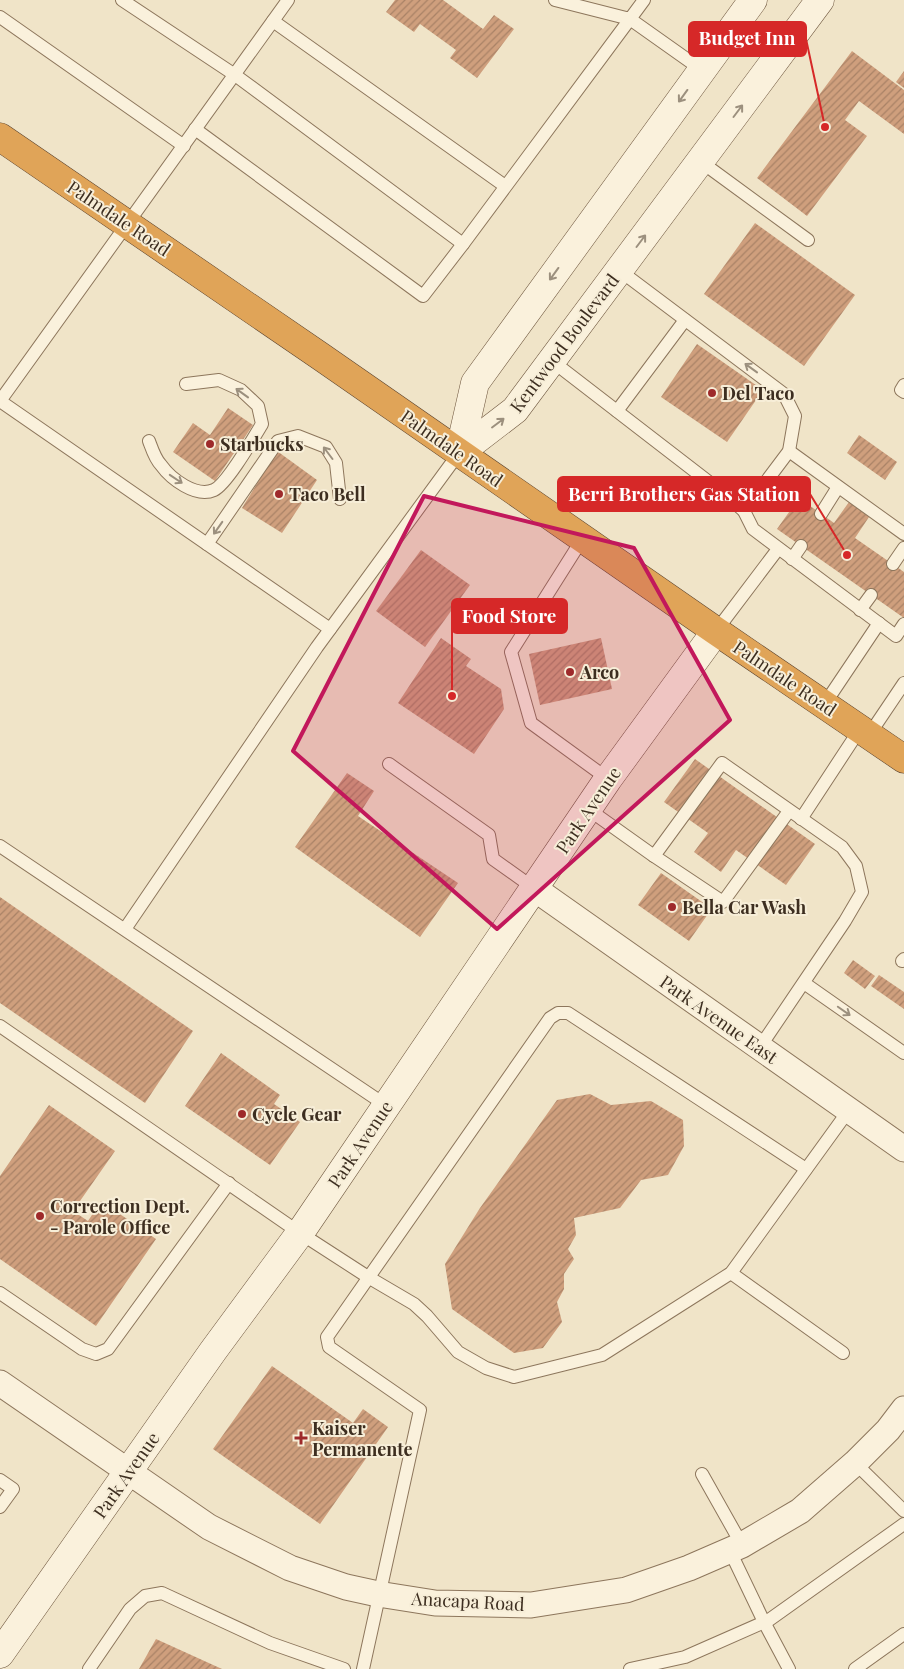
<svg xmlns="http://www.w3.org/2000/svg" width="904" height="1669" viewBox="0 0 904 1669" font-family="'Playfair Display',serif">
<style>
.building{fill:url(#building-hatch)}
.lines{fill:none;stroke-linecap:round;stroke-linejoin:round}
.lane-casing{stroke:#8d765c;stroke-width:14}
.street-casing{stroke:#8d765c;stroke-width:27}
.secondary-casing{stroke:#6f573f;stroke-width:29}
.highway-casing{stroke:#5b4430;stroke-width:29}
.lane{stroke:#faf1dc;stroke-width:12}
.street{stroke:#faf1dc;stroke-width:25}
.secondary{stroke:#faf1dc;stroke-width:28}
.highway{stroke:#e0a458;stroke-width:28}
.oneway{stroke:#9c907e}
.marked{fill:#c2185b;fill-opacity:0.2;stroke:#c2185b;stroke-width:4;stroke-linejoin:round}
.poi-dot{fill:#9e2a2b;stroke:#f7eed8;stroke-width:2}
.labels{text-anchor:middle;dominant-baseline:central;stroke-width:4;stroke-linejoin:round;paint-order:stroke}
.street-label{font-size:18px;fill:#3d2e20;stroke:#f7eed8}
.poi-label{font-size:18px;font-weight:bold;fill:#3d2e20;stroke:#f7eed8;text-anchor:start}
.leader{fill:none;stroke:#d62828;stroke-width:2}
.callout-dot{fill:#d62828;stroke:#f7eed8;stroke-width:2}
.callout{fill:#d62828;stroke:#d62828;stroke-width:2}
.callout-label{font-size:19px;text-anchor:middle;font-weight:bold;fill:#fff}
</style>
<defs>
<pattern id="building-hatch" width="6" height="6" patternUnits="userSpaceOnUse" patternTransform="scale(1.25)"><rect width="6" height="6" fill="#cf9f7d"/><path d="M-1 1l2-2M0 6l6-6M5 7l2-2" fill="none" stroke="#a98266"/></pattern>
</defs>
<rect width="100%" height="100%" fill="#f0e4c8"/>
<!-- building -->
<g class="building">
<polygon points="395,0 443,0 483,29 494,15 514,29 477,78 450,58 456,50 420,24 414,32 386,12"/>
<polygon points="852,51 904,90 904,134 859,101 845,120 867,136 807,216 757,178"/>
<polygon points="904,71 904,88 896,82"/>
<polygon points="755,223 855,295 804,366 704,294"/>
<polygon points="697,344 763,390 727,442 661,397"/>
<polygon points="228,408 253,425 215,481 173,452 193,423 210,435"/>
<polygon points="859,435 897,462 885,480 847,453"/>
<polygon points="277,451 317,480 282,533 242,508"/>
<polygon points="799,498 834,523 849,502 869,517 855,538 904,572 904,618 777,529"/>
<polygon points="421,550 470,585 425,647 376,611"/>
<polygon points="441,638 471,659 466,666 501,689 504,709 474,754 398,703"/>
<polygon points="601,638 612,689 540,705 529,654"/>
<polygon points="695,759 815,844 786,885 736,850 721,872 694,852 708,833 664,802"/>
<polygon points="347,773 374,791 358,816 458,883 420,937 295,847"/>
<polygon points="661,873 705,904 701,909 708,914 689,941 638,905"/>
<polygon points="0,897 193,1031 145,1103 0,1003"/>
<polygon points="853,960 875,976 865,989 844,973"/>
<polygon points="879,975 904,992 904,1009 871,986"/>
<polygon points="221,1053 280,1095 274,1104 300,1122 270,1165 185,1106"/>
<polygon points="590,1094 611,1105 651,1101 683,1120 684,1146 668,1175 641,1180 620,1208 574,1218 576,1235 568,1249 574,1259 564,1274 564,1289 557,1302 562,1322 543,1348 514,1353 452,1309 445,1264 480,1208 557,1100"/>
<polygon points="49,1105 115,1151 73,1211 88,1221 101,1201 156,1239 96,1326 0,1259 0,1176"/>
<polygon points="272,1366 353,1423 363,1409 388,1427 320,1524 213,1449"/>
<polygon points="156,1639 222,1669 139,1669"/>
</g>
<g class="lines">
<defs>
<g id="lane">
<polyline points="122,0 235,75 463,244"/>
<polyline points="555,0 630,19 644,0"/>
<polyline points="0,17 184,146"/>
<polyline points="273,21 505,186"/>
<polyline points="195,129 423,296 463,244 630,19 702,70"/>
<polyline points="700,161 808,240"/>
<polyline points="619,270 784,394 795,416 789,451 744,511"/>
<polyline points="552,361 727,496 744,511 753,529 896,636 904,624"/>
<polyline points="904,385 901,390 904,392"/>
<polyline points="0,401 288,0"/>
<polyline points="0,401 330,629"/>
<polyline points="617,411 685,320"/>
<path d="M149 441C152 449 155 459 161 465 171 479 196 498 214 490 227 484 254 437 262 424L258 406 241 390 219 380 186 384"/>
<polyline points="789,451 904,534"/>
<polyline points="821,514 838,487"/>
<polyline points="583,538 511,652 531,723 608,779"/>
<polyline points="207,544 278,441 298,436 326,447 336,463 340,499"/>
<polyline points="792,559 801,546"/>
<polyline points="893,564 904,548"/>
<polyline points="860,610 871,595"/>
<polyline points="716,631 778,549"/>
<polyline points="824,705 879,623"/>
<polyline points="869,735 904,683"/>
<polyline points="389,764 489,835 493,859 535,889"/>
<polyline points="588,809 654,856 723,902 789,811"/>
<polyline points="801,819 860,729"/>
<polyline points="0,846 387,1106"/>
<polyline points="654,856 722,763 842,847 856,866 862,892 845,921 760,1047"/>
<polyline points="125,929 317,647 459,453"/>
<polyline points="902,961 904,959"/>
<polyline points="804,983 904,1053"/>
<polyline points="0,1026 300,1233 368,1277 414,1304 427,1316 458,1352 486,1368 514,1377 602,1355 731,1273 849,1110"/>
<polyline points="731,1273 843,1353"/>
<polyline points="0,1293 82,1349 96,1354 108,1349 229,1183"/>
<polyline points="855,1463 904,1511"/>
<polyline points="702,1474 742,1545"/>
<polyline points="0,1480 13,1489 0,1507"/>
<polyline points="730,1551 764,1622 789,1669"/>
<polyline points="89,1669 130,1609 145,1596 162,1593 270,1643 344,1669"/>
<polyline points="363,1669 420,1410 329,1347 327,1337 550,1018 558,1013 568,1013 806,1169"/>
<polyline points="630,1669 685,1657 769,1620 904,1524"/>
<polyline points="855,1669 904,1634"/>
</g>
<g id="street">
<polyline points="535,889 904,1149"/>
<polyline points="0,1383 209,1527 290,1568 346,1587 378,1594 435,1603 531,1605 626,1590 689,1568 742,1545 800,1511 855,1463 888,1430 904,1409"/>
</g>
<g id="secondary">
<polyline points="459,453 515,410 820,0"/>
<polyline points="459,453 475,383 753,0"/>
<polyline points="0,1654 213,1351 300,1233 608,779 716,631"/>
</g>
<polyline id="highway" points="0,137 320,356 716,631 904,759"/>
</defs>
<!-- lane casing -->
<use href="#lane" class="lane-casing"/>
<!-- street casing -->
<use href="#street" class="street-casing"/>
<!-- secondary casing -->
<use href="#secondary" class="secondary-casing"/>
<!-- highway casing -->
<use href="#highway" class="highway-casing"/>
<!-- lane -->
<use href="#lane" class="lane"/>
<!-- street -->
<use href="#street" class="street"/>
<!-- secondary -->
<use href="#secondary" class="secondary"/>
<!-- highway -->
<use href="#highway" class="highway"/>
</g>
<!-- one-way arrows -->
<defs><path id="oneway-shaft" d="M-6 0H5M1.5-3L5.5 0L1.5 3" fill="none" stroke-width="1.6" stroke-linecap="round" stroke-linejoin="round" transform="scale(1.25)"/></defs>
<g class="oneway">
<use href="#oneway-shaft" transform="translate(683 96) rotate(126)"/>
<use href="#oneway-shaft" transform="translate(738 111) rotate(-53)"/>
<use href="#oneway-shaft" transform="translate(641 241) rotate(-53)"/>
<use href="#oneway-shaft" transform="translate(554 274) rotate(126)"/>
<use href="#oneway-shaft" transform="translate(751 368) rotate(-144)"/>
<use href="#oneway-shaft" transform="translate(242 393) rotate(-144)"/>
<use href="#oneway-shaft" transform="translate(498 423) rotate(-37)"/>
<use href="#oneway-shaft" transform="translate(328 453) rotate(-127)"/>
<use href="#oneway-shaft" transform="translate(176 479) rotate(34)"/>
<use href="#oneway-shaft" transform="translate(218 528) rotate(125)"/>
<use href="#oneway-shaft" transform="translate(844 1011) rotate(35)"/>
</g>
<!-- marked area -->
<path class="marked" d="M424 496 634 548 730 720 497 929 293 751Z"/>
<!-- markers -->
<g class="poi-dot">
<circle cx="712" cy="393" r="5"/>
<circle cx="210" cy="444" r="5"/>
<circle cx="279" cy="494" r="5"/>
<circle cx="570" cy="672" r="5"/>
<circle cx="672" cy="907" r="5"/>
<circle cx="242" cy="1114" r="5"/>
<circle cx="40" cy="1216" r="5"/>
<path d="M298.5 1430.5h5v5h5v5h-5v5h-5v-5h-5v-5h5z"/>
</g>
<g class="labels">
<!-- street labels -->
<g class="street-label">
<text transform="translate(119 218) rotate(34)">Palmdale Road</text>
<text transform="translate(564 343) rotate(-53)">Kentwood Boulevard</text>
<text transform="translate(452 448) rotate(35)">Palmdale Road</text>
<text transform="translate(785 678) rotate(34)">Palmdale Road</text>
<text transform="translate(588 810) rotate(-56)">Park Avenue</text>
<text transform="translate(719 1019) rotate(35)">Park Avenue East</text>
<text transform="translate(360 1144) rotate(-56)">Park Avenue</text>
<text transform="translate(126 1475) rotate(-55)">Park Avenue</text>
<text transform="translate(468 1601) rotate(3)">Anacapa Road</text>
</g>
<!-- poi labels -->
<g class="poi-label">
<text x="722" y="393">Del Taco</text>
<text x="220" y="444">Starbucks</text>
<text x="289" y="494">Taco Bell</text>
<text x="580" y="672">Arco</text>
<text x="682" y="907">Bella Car Wash</text>
<text x="252" y="1114">Cycle Gear</text>
<text x="50" y="1206">Correction Dept.<tspan x="50" dy="21">- Parole Office</tspan></text>
<text x="312" y="1428">Kaiser<tspan x="312" dy="21">Permanente</tspan></text>
</g>
</g>
<!-- callouts -->
<path class="leader" d="M825 127L806 39M847 555L810 494M452 696L452 616"/>
<g class="callout-dot">
<circle cx="825" cy="127" r="5"/>
<circle cx="847" cy="555" r="5"/>
<circle cx="452" cy="696" r="5"/>
</g>
<g class="callout">
<rect x="689" y="22" width="117" height="34" rx="5"/>
<rect x="558" y="477" width="252" height="34" rx="5"/>
<rect x="452" y="599" width="115" height="34" rx="5"/>
</g>
<g class="callout-label">
<text x="747" y="45">Budget Inn</text>
<text x="684" y="501">Berri Brothers Gas Station</text>
<text x="509" y="623">Food Store</text>
</g>
</svg>
